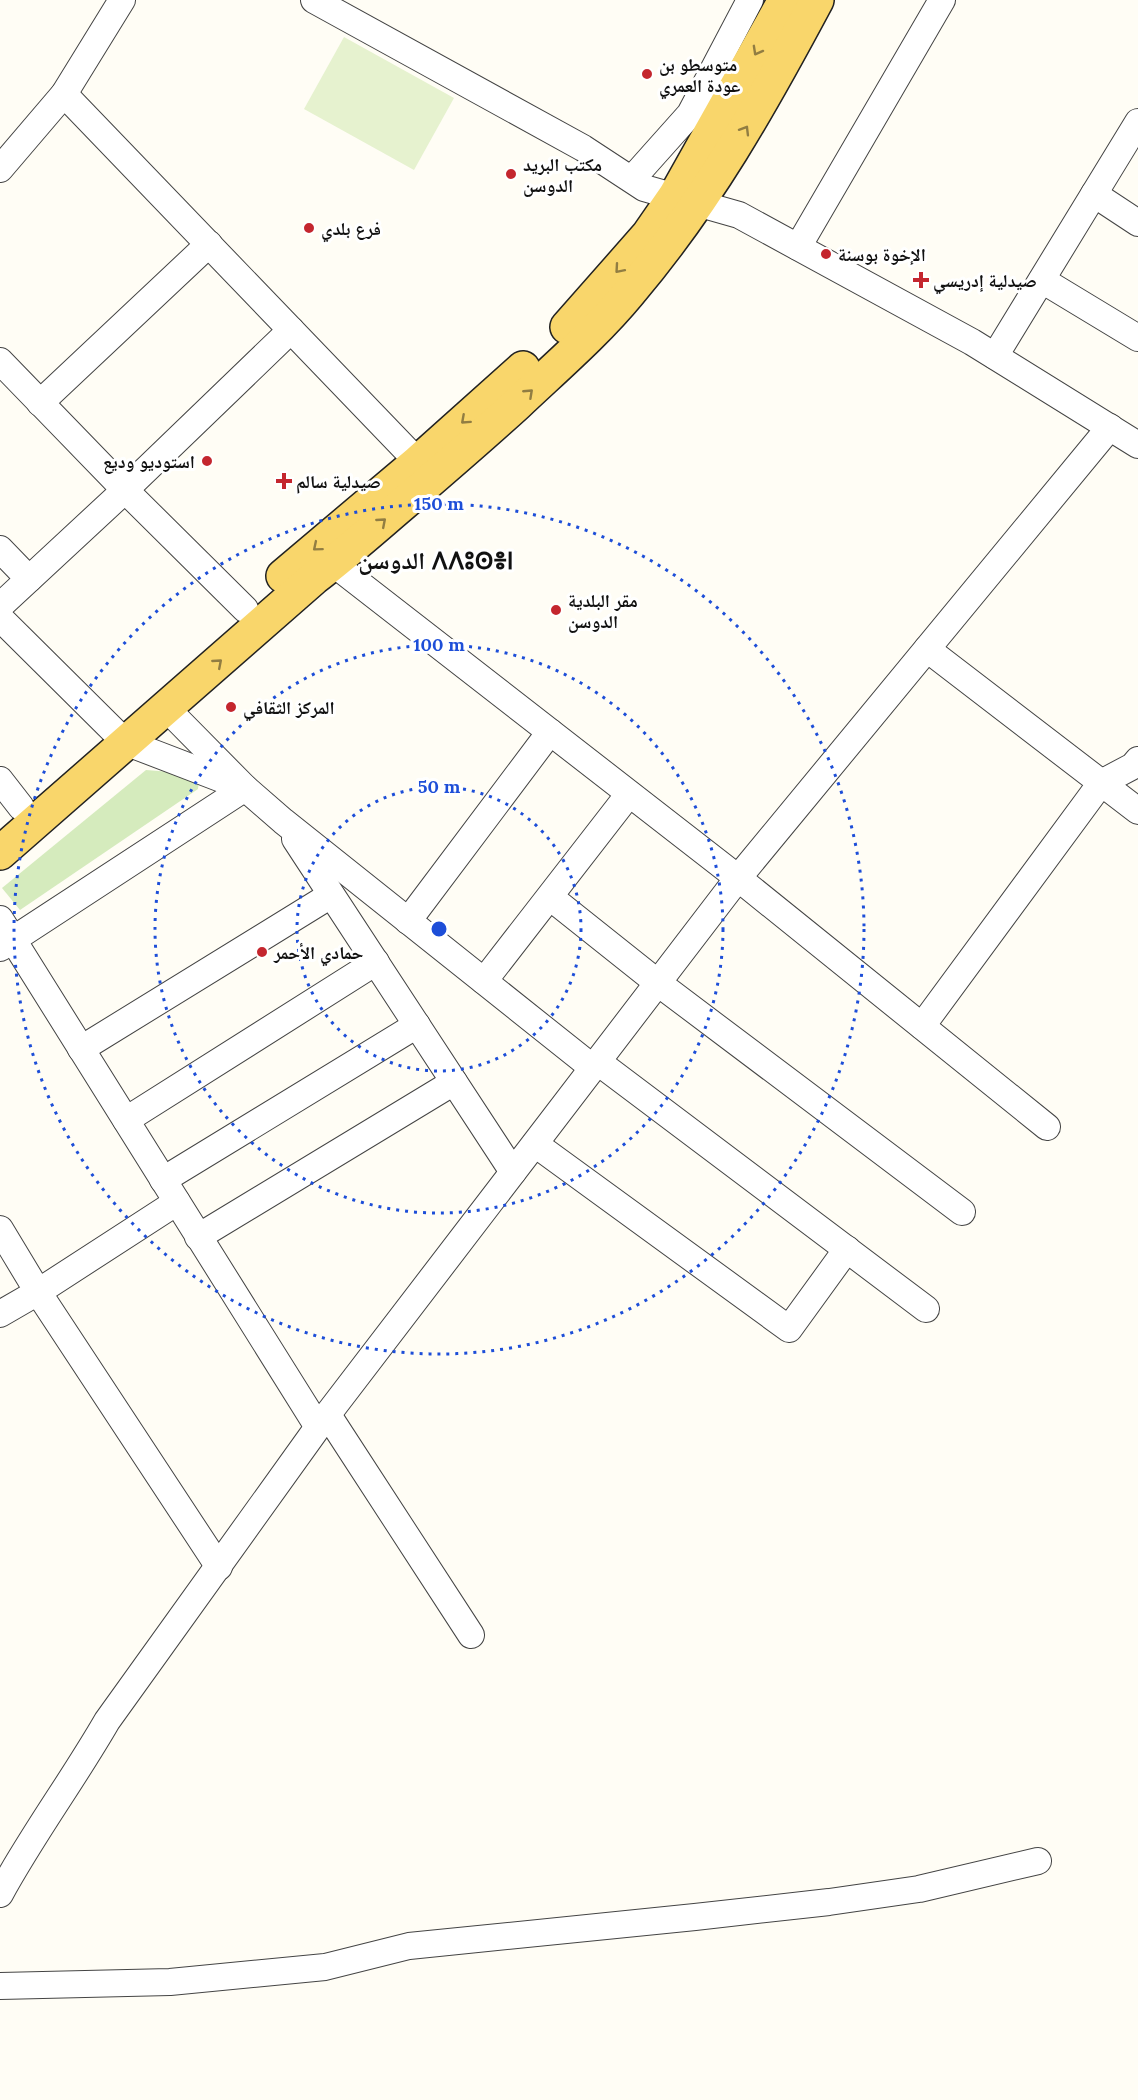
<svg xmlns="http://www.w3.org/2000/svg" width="1138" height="2100" viewBox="0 0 1138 2100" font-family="Lora,'Noto Naskh Arabic','Noto Sans Tifinagh',serif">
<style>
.green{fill:#d5ebbd}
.pitch{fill:#e6f2cf}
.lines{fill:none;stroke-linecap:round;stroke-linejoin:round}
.minor-casing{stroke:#444;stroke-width:28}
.major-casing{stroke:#222;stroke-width:36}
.minor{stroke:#fff;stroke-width:26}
.major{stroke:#f9d66b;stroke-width:33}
.oneway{stroke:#917d42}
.ring{fill:none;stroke:#1d4ed8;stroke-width:3;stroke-dasharray:3 6}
.poi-dot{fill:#c4262e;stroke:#fff;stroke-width:2}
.labels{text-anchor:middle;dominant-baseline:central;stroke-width:6;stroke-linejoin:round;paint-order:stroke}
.poi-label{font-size:18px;font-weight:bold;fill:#111;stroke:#fff;text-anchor:start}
.district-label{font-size:24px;font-weight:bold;fill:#111;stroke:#fff}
.centre{fill:#1d4ed8;stroke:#fff;stroke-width:3}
.ring-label{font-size:18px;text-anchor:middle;font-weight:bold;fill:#1d4ed8;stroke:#fff;stroke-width:6;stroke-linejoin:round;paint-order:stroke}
</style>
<rect width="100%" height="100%" fill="#fffdf5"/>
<!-- green -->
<polygon class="green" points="146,770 183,773 199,781 198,789 20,910 2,888"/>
<!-- pitch -->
<polygon class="pitch" points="344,37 454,98 414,170 304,109"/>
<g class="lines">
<defs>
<g id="minor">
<polyline points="314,0 583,148 644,188 739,215 972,342 1138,445"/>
<polyline points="64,94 418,462"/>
<polyline points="0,169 64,94 122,0"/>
<polyline points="632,179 690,114 750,0"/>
<polyline points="1094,194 1138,223"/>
<polyline points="798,247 942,0"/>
<polyline points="1042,280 1138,338"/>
<polyline points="995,356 1138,122"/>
<polyline points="0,361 125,490 245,609"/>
<polyline points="40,403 209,244"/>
<polyline points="0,549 29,579"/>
<polyline points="334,564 738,878 1047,1127"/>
<polyline points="0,606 125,490 291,330"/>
<polyline points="0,618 125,742 245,788 283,821 593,1068"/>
<polyline points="927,649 1138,811"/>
<polyline points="0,780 21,807"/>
<polyline points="295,839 513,1172"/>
<polyline points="550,897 658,983 962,1212"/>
<polyline points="0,919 318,1427"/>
<polyline points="408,921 550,732"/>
<polyline points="0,948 245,788 166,708"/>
<polyline points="484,981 629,794"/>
<polyline points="922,1026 1101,783 1133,766 1138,760"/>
<polyline points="81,1049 331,895"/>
<polyline points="598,1062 926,1309"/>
<polyline points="126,1120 376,962"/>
<polyline points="535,1144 789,1329 847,1249"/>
<polyline points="163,1180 417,1025"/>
<polyline points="0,1229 38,1292 219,1567"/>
<polyline points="198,1237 454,1082"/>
<polyline points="0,1314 38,1292 177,1202"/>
<polyline points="328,1415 471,1635"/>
<path d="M0 1894C32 1835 73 1780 107 1721L318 1427 738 878 1110 427"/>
<polyline points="0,1986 170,1982 325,1967 409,1946 695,1917 829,1902 919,1889 1038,1861"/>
</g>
<g id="major">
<polyline points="567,327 648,235 675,196 785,0"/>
<polyline points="283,576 418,462 523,368"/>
<path d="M0 853 314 578C348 552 379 524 411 497 447 466 482 436 517 404 555 368 596 333 629 293 707 201 761 105 817 0"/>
</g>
</defs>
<!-- minor casing -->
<use href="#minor" class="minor-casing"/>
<!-- major casing -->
<use href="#major" class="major-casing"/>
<!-- minor -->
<use href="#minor" class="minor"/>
<!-- major -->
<use href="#major" class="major"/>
</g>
<!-- one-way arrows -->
<defs><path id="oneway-chevron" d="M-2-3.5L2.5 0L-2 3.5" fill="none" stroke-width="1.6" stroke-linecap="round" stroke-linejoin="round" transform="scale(1.5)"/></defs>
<g class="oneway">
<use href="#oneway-chevron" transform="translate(757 51) rotate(119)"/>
<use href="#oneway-chevron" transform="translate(745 130) rotate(-59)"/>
<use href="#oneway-chevron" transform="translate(619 269) rotate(131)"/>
<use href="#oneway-chevron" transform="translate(529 393) rotate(-43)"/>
<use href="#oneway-chevron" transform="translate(465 420) rotate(138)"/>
<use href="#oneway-chevron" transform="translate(382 522) rotate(-41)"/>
<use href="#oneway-chevron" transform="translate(317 547) rotate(140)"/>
<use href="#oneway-chevron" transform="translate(218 663) rotate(-41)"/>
</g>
<!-- distance rings -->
<g class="ring">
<circle cx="439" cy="929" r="142"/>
<circle cx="439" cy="929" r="284"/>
<circle cx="439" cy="929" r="425"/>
</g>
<!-- markers -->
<g class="poi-dot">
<circle cx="647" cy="74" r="6"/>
<circle cx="511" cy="174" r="6"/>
<circle cx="309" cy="228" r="6"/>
<circle cx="826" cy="254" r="6"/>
<path d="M918 271h6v6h6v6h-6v6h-6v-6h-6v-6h6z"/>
<circle cx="207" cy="461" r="6"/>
<path d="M281 472h6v6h6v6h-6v6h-6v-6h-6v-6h6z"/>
<circle cx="556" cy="610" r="6"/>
<circle cx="231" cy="707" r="6"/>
<circle cx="262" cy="952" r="6"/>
</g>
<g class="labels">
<!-- poi labels -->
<g class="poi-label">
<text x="659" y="64">متوسطو بن<tspan x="659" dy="21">عودة العمري</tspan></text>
<text x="523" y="164">مكتب البريد<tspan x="523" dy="21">الدوسن</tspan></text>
<text x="321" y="228">فرع بلدي</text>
<text x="838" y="254">الإخوة بوسنة</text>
<text x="933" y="280">صيدلية إدريسي</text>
<text x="195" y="461" text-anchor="end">استوديو وديع</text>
<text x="296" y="481">صيدلية سالم</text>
<text x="568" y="600">مقر البلدية<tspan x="568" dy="21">الدوسن</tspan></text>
<text x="243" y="707">المركز الثقافي</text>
<text x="274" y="952">حمادي الأحمر</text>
</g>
<!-- district labels -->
<g class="district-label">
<text x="436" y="560">الدوسن ⴷⴷⵓⵙⴻⵏ</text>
</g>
</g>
<circle cx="439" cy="929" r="9" class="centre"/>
<g class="ring-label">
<text x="439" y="510">150 m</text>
<text x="439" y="651">100 m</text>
<text x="439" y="793">50 m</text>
</g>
</svg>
